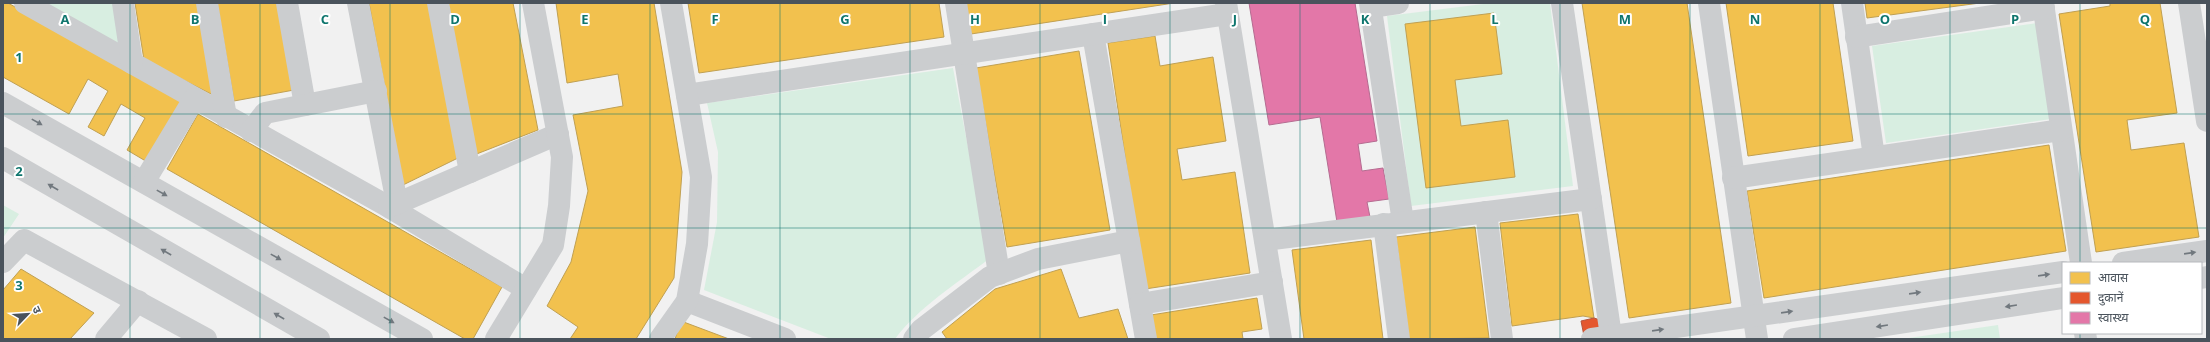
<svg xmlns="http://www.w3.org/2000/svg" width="2210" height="342" viewBox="0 0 2210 342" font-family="'Open Sans','Noto Sans Devanagari',sans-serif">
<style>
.green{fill:#d8eee1}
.homes{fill:#f2c14e;stroke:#c0a052}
.shops{fill:#e4572e;stroke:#b6563c}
.health{fill:#e377a8;stroke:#b56c91}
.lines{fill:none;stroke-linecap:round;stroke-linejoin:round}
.minor{stroke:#cbcdcf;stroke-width:22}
.oneway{fill:#71787e}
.grid{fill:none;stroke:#0f766e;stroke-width:1;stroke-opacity:0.55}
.grid-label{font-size:13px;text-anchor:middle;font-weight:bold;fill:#0f766e;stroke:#fff;stroke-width:4;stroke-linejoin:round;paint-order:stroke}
</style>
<rect width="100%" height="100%" fill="#f1f1f1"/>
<!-- green -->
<g class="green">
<polygon points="45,3 114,3 121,46"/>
<polygon points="1491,3 1550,3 1573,186 1411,206 1387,16"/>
<polygon points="2037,23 2051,119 1886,143 1872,46"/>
<path d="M953 68 989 259C957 283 919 307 895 339H831L704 290 717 222 718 152 707 103Z"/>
<polygon points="3,205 19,214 3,238"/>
<polygon points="1998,325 2000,339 1902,339"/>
</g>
<!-- homes -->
<g class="homes">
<polygon points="3,3 8,3 183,101 149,163 127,150 145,118 121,104 104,136 88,127 108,91 88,79 69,114 3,77"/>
<polygon points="135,3 201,3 215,96 144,60"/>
<polygon points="217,3 278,3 294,90 234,101"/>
<polygon points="369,3 429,3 460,157 403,185"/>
<polygon points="448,3 513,3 538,130 474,155"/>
<polygon points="556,3 654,3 682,172 674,278 636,339 570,339 578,327 547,306 571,262 588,191 573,115 623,106 618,74 567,83"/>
<polygon points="688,3 939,3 944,37 699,73"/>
<polygon points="966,3 1174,3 971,34"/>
<polygon points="1582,3 1687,3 1731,303 1629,318"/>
<polygon points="1726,3 1833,3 1853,141 1748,156"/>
<polygon points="1865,3 1980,3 1867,18"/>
<polygon points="2110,3 2160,3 2177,113 2127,120 2131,150 2184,143 2199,237 2096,252 2059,14 2110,6"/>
<polygon points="1494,13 1502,74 1455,80 1461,126 1508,120 1515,177 1426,188 1405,24"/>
<polygon points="1155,36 1160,66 1213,57 1226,141 1177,149 1182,180 1235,172 1250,273 1145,289 1108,43"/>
<polygon points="1079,51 1110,230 1007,247 976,68"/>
<polygon points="198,114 502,287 473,339 465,339 167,169"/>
<polygon points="2049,145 2066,251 1764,298 1747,191"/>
<polygon points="1578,214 1594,318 1583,316 1512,326 1500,223"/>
<polygon points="1475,227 1489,338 1409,339 1396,237"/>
<polygon points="1371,240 1383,339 1304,339 1292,250"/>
<polygon points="21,269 94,313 70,339 3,339 3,290"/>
<polygon points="1061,269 1079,318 1118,309 1128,339 947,339 942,332 995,289"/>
<polygon points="1257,298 1262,329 1242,332 1243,339 1155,339 1151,315"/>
<polygon points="681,321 729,339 675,339"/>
</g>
<!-- shops -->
<polygon class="shops" points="1594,318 1600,320 1602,334 1584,336 1581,321"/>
<!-- health -->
<polygon class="health" points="1249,3 1355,3 1377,141 1358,144 1362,171 1383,168 1389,199 1367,202 1370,217 1337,222 1320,117 1269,125"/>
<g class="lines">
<!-- minor -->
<g class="minor">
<polyline points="25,3 389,207 526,289"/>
<polyline points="123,3 132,63"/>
<polyline points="207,3 226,117"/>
<polyline points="287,3 305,105"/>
<polyline points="358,3 397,203"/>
<polyline points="438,3 470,172"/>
<polyline points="956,3 999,274"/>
<polyline points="1226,3 1281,339"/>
<polyline points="1370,3 1403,222"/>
<polyline points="1562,3 1611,336"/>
<polyline points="1709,3 1757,339"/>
<polyline points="1852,3 1874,157"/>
<polyline points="2043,3 2081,263"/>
<polyline points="2189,3 2207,121"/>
<polyline points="1371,7 1398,3"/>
<polyline points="1093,34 1146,339"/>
<polyline points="1856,37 2044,8"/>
<polyline points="687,95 1227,14"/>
<polyline points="3,103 422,339"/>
<polyline points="251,131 265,113 376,91"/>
<polyline points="3,158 319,339"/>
<polyline points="1733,178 2061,130"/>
<polyline points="144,182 194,99"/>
<polyline points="389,207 558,134"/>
<polyline points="1486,212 1502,339"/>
<polyline points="1384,224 1399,339"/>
<polyline points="1265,240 1591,199"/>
<polyline points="3,262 24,240 206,339"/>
<polyline points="2123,263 2207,251"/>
<polyline points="2201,278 2207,277"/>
<polyline points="687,301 785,339"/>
<polyline points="1140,304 1272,282"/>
<polyline points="2085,333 2086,339"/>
<polyline points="106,339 138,301"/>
<polyline points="496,339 553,245 559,206 562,157 533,3"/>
<polyline points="660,339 687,301 697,244 701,177 671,3"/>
<polyline points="914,339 921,330 990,277 1038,259 1129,241"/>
<polyline points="1592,339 2063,272"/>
<polyline points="1794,339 2063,298"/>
</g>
</g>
<!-- one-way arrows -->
<defs><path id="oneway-solid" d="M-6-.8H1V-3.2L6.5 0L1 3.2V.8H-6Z"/></defs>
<g class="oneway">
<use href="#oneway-solid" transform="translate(37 122) rotate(29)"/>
<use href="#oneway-solid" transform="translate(53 187) rotate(-150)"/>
<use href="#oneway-solid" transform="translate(162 193) rotate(29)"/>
<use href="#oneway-solid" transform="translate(166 252) rotate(-150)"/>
<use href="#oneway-solid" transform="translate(2190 253) rotate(-8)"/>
<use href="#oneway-solid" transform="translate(276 257) rotate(29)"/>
<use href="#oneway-solid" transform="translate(2044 275) rotate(-8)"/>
<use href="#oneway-solid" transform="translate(1915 293) rotate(-8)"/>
<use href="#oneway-solid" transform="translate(2011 306) rotate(171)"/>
<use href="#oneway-solid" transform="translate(1787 312) rotate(-8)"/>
<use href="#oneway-solid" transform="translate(279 316) rotate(-150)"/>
<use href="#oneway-solid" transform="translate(389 320) rotate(29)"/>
<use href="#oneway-solid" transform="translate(1882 326) rotate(171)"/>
<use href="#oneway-solid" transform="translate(1658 330) rotate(-8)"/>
</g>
<!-- grid -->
<path class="grid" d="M130 3V339M260 3V339M390 3V339M520 3V339M650 3V339M780 3V339M910 3V339M1040 3V339M1170 3V339M1300 3V339M1430 3V339M1560 3V339M1690 3V339M1820 3V339M1950 3V339M2080 3V263M3 114H2207M3 228H2207M2080 333V339"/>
<g class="grid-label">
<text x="65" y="24">A</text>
<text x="195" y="24">B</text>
<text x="325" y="24">C</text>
<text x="455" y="24">D</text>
<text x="585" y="24">E</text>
<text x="715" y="24">F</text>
<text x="845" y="24">G</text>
<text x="975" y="24">H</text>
<text x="1105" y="24">I</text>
<text x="1235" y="24">J</text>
<text x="1365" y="24">K</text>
<text x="1495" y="24">L</text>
<text x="1625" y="24">M</text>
<text x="1755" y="24">N</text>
<text x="1885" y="24">O</text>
<text x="2015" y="24">P</text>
<text x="2145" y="24">Q</text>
<text x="19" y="62">1</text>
<text x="19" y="176">2</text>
<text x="19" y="290">3</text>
</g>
<!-- border -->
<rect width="2210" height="342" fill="none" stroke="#4a535c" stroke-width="8"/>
<!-- legend -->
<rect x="2062" y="262" width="140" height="72" fill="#ffffff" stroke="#b7babe"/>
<rect x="2070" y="272" width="20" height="12" fill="#f2c14e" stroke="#b7babe"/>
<text x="2098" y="282" font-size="12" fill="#4a535c">आवास</text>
<rect x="2070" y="292" width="20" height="12" fill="#e4572e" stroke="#b7babe"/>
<text x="2098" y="302" font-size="12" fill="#4a535c">दुकानें</text>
<rect x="2070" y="312" width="20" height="12" fill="#e377a8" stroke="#b7babe"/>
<text x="2098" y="322" font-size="12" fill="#4a535c">स्वास्थ्य</text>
<!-- north arrow -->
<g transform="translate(28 314) rotate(65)" stroke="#ffffff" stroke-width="3" paint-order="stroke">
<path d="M0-3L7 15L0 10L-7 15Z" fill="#4a535c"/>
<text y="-6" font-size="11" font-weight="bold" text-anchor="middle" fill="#4a535c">उ</text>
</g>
</svg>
